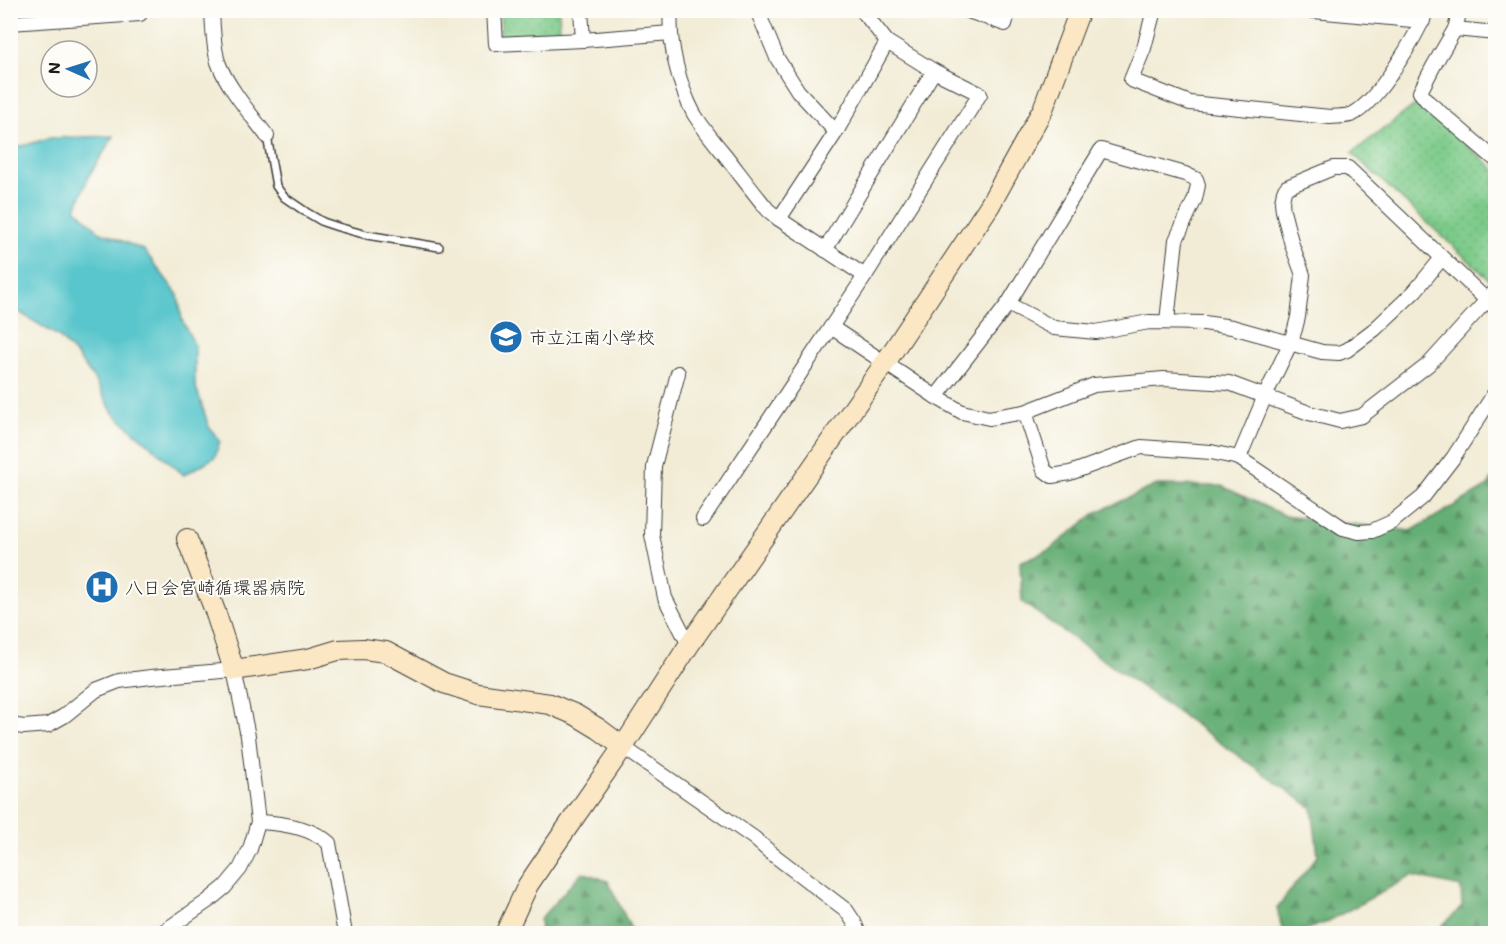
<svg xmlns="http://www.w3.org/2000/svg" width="1506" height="944" viewBox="0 0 1506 944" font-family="Mali,'Klee One',sans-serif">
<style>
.forest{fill:url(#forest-firs);stroke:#406548;stroke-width:1.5}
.park{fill:url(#park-dots);stroke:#4c7352;stroke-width:1.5}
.water{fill:#58c6cc;stroke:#3a7174;stroke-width:1.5}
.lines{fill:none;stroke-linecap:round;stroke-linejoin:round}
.lane-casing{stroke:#3c3b38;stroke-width:10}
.street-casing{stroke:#3c3b38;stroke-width:16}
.secondary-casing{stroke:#3c3b38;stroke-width:22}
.lane{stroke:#fff;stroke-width:7}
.street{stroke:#fff;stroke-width:14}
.secondary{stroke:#fbe7c3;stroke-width:20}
.labels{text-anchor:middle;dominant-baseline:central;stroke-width:4.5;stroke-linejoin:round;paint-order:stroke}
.poi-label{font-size:18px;fill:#1c1c1c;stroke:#fdfcf7;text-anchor:start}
</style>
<defs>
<pattern id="forest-firs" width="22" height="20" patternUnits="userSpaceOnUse" patternTransform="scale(1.5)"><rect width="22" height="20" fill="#65ae75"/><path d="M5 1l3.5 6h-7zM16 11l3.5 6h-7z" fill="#528d5f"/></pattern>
<pattern id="park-dots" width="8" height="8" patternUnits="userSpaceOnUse" patternTransform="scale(1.5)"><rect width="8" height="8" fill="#7cca89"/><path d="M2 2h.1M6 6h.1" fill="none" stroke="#6bad76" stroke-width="1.8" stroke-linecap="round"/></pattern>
</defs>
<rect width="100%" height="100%" fill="#fdfcf7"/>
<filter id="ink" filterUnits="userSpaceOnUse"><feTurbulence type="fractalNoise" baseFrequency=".0167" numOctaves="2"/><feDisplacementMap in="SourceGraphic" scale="12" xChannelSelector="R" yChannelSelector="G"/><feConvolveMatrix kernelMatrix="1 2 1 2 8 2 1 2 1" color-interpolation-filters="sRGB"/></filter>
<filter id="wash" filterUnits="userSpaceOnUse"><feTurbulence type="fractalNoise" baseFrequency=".008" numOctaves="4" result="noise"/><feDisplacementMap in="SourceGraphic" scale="24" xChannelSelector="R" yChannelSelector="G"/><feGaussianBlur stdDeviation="1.35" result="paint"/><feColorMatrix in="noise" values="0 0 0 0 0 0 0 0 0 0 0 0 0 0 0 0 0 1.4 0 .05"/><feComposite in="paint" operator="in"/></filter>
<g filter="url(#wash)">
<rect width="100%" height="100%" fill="#f2ecd6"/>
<!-- forest -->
<g class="forest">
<polygon points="1495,474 1495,933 1434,933 1462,907 1461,887 1411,876 1325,923 1295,933 1283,933 1277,908 1318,855 1312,808 1022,602 1020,562 1049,550 1097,512 1157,485 1222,486 1285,516 1411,531 1488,486"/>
<polygon points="582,872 608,881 633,933 541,933 540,919"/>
</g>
<!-- park -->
<g class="park">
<polygon points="500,11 559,11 560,30 501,37"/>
<polygon points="1419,102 1495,169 1495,285 1352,153"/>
</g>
<!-- water -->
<polygon class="water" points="114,136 88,177 76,209 99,231 144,250 178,295 182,320 195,346 195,384 209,427 220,441 215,457 184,475 113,413 94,379 77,356 58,336 11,307 11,149 50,138"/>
</g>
<g filter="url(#ink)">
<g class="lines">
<defs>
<polyline id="lane" points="267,136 276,186 284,197 306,212 323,222 338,227 367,235 439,247"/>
<g id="street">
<path d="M212 10C213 28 213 45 218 62 226 85 252 116 267 136"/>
<polyline points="494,10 496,44 583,40 671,33"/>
<polyline points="581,10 583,40"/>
<path d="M671 10C668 42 679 86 694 114 703 128 714 142 725 155 739 173 753 192 768 210L779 219 865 276"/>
<polyline points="757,10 777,58 798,91 836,132"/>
<polyline points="965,10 1005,24 1009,10"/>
<path d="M1154 10 1144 48 1131 80 1190 103 1330 117C1337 116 1347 117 1353 114 1378 101 1416 37 1427 10"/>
<polyline points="1303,10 1423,21"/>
<polyline points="1460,10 1455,29 1434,65 1420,92 1427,101 1496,160"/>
<polyline points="10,23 140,14 139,10"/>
<polyline points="1455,29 1496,33"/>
<polyline points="779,219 836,132 887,42"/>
<polyline points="825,250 934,71"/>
<polyline points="1008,304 1054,328 1096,332 1149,322 1204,323 1232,327 1322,352 1339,353 1347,350 1375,329 1415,291 1442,258"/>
<polyline points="831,327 936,397 962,412 989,418 1025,412 1094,385 1164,379 1229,383 1309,413 1340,421 1362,416 1429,364 1496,290"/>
<polyline points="678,373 654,466 652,535 665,598 689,645"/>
<polyline points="936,397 1008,304 1101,150 1185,174 1196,179 1198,185 1195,199 1176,240 1167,321"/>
<polyline points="1025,412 1044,470 1052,476 1070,473 1141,447 1211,452 1239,458 1343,528 1359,532 1372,531 1392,522 1423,497 1453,458 1496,391"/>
<polyline points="1239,458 1265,396 1290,344 1295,329 1298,317 1303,275 1292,245 1283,211 1282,202 1284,191 1287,187 1333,168 1348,168 1496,309"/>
<polyline points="703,519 865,276 980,94 934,71 887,42 862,10"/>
<polyline points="10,725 24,727 48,725 64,716 96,690 119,681 151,677 234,670 248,736 258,822 250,849 240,869 225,887 208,901 160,934"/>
<polyline points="623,747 754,838 771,853 846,910 854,922 859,934"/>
<path d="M258 822C281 823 311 827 329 843L345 934"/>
</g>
<g id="secondary">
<polyline points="187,539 215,611 234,670 308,659 338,650 363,649 386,652 444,683 478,694 550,704 576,715 599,729 623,747"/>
<polyline points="505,934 528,885 555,845 623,747 689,645 885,363 990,205 1043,109 1080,10"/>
</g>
</defs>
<!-- lane casing -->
<use href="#lane" class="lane-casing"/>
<!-- street casing -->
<use href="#street" class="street-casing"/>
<!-- secondary casing -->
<use href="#secondary" class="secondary-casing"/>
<!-- lane -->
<use href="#lane" class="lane"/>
<!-- street -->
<use href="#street" class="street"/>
<!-- secondary -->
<use href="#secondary" class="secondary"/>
</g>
</g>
<!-- icons -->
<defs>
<symbol id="school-disc" viewBox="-11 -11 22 22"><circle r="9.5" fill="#1f6fb2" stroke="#fdfcf7"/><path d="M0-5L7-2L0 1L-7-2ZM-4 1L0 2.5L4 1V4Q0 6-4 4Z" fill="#fff"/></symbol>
<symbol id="hospital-disc" viewBox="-11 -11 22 22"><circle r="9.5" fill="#1f6fb2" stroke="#fdfcf7"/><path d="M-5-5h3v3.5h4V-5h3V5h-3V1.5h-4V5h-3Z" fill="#fff"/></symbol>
</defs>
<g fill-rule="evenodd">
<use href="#school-disc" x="487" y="318" width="38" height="38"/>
<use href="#hospital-disc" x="83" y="568" width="38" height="38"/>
</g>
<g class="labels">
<!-- poi labels -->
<g class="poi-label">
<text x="529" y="337">市立江南小学校</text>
<text x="125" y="587">八日会宮崎循環器病院</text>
</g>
</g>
<!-- margin -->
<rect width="1506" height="944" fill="none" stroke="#fdfcf7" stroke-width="36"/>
<!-- north arrow -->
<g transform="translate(69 69) rotate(273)"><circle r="28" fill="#fdfcf7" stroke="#a3a29f" stroke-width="1.5"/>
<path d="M0-4.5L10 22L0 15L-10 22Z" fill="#1f6fb2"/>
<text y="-9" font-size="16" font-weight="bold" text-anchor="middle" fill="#1c1c1c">N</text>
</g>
</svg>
